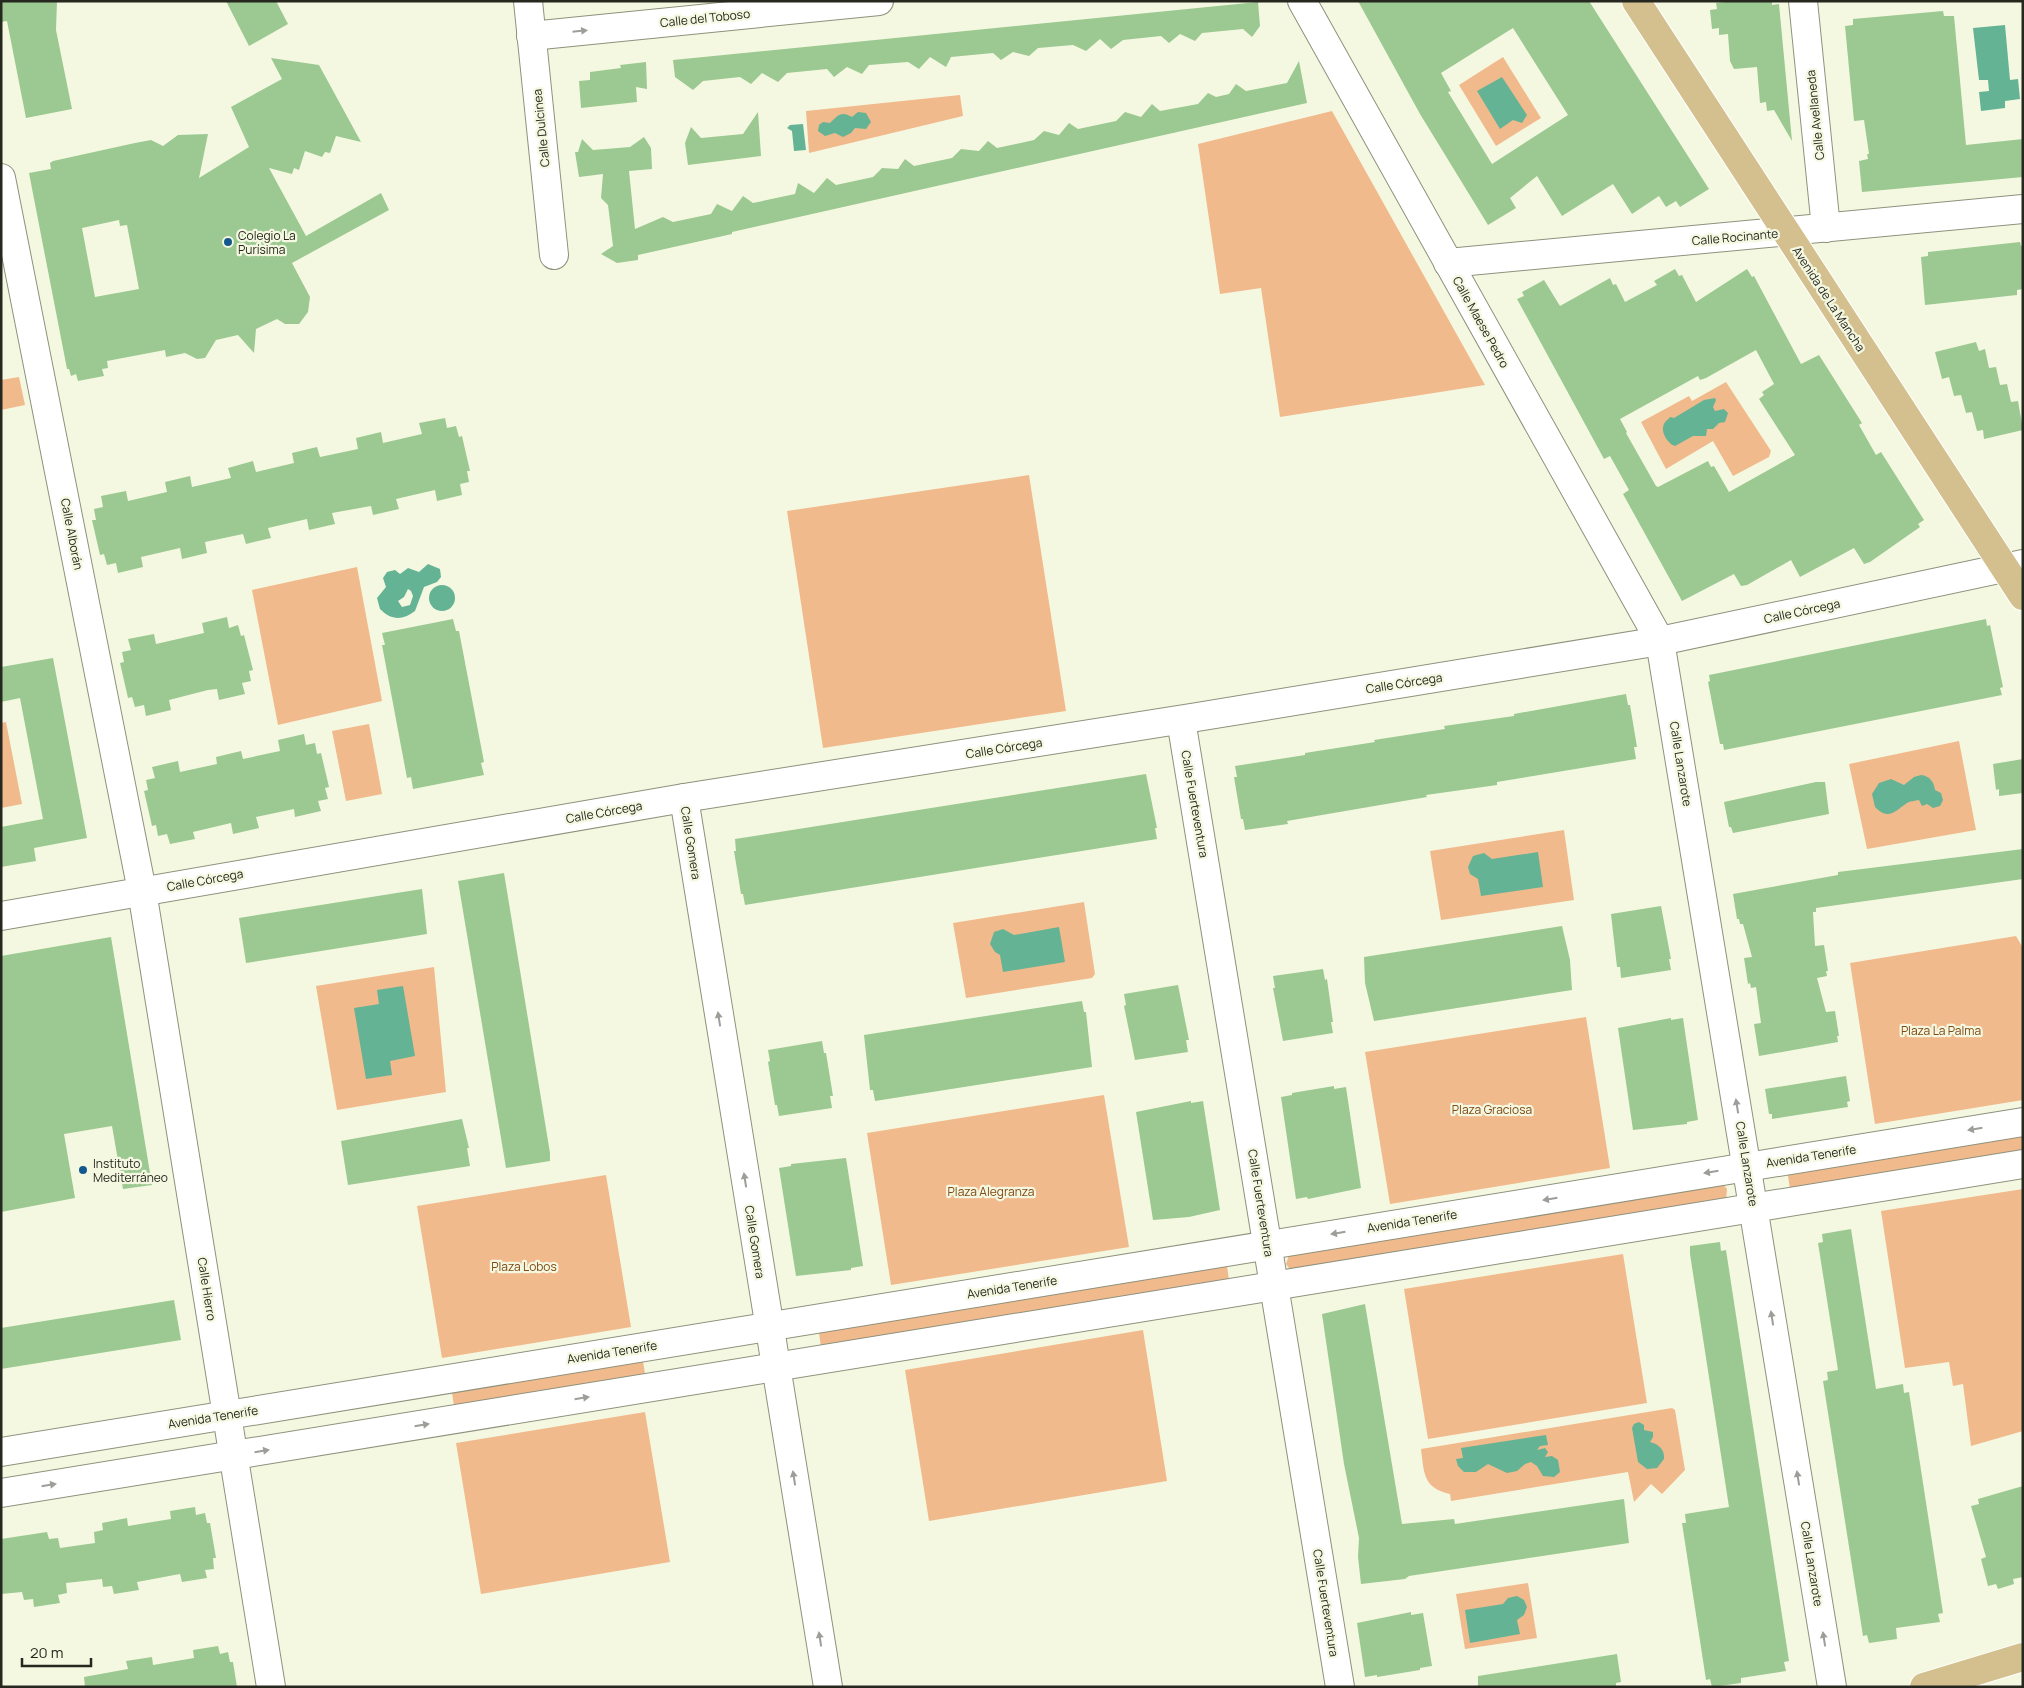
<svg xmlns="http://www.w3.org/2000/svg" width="2024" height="1688" viewBox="0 0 2024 1688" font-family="Manrope,sans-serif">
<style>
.green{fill:#f1ba8d}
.water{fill:#64b394;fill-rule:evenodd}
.building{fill:#9bc991;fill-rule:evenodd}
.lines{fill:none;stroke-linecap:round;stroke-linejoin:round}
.minor-casing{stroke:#8e917c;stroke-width:30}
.major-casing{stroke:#fff;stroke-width:30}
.minor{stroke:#fff;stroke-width:28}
.major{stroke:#d4c08f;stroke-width:28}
.oneway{fill:#9d9e9a}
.poi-dot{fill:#14598e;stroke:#f5f8e1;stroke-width:2}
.labels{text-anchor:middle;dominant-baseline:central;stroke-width:4.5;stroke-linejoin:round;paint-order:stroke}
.street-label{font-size:12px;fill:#26271e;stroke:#f5f8e1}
.poi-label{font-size:12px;fill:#26271e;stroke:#f5f8e1;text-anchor:start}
.park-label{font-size:12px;fill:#7e4914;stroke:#f5f8e1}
</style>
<rect width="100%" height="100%" fill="#f5f8e1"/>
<!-- green -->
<g class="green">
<polygon points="1503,57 1541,118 1496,146 1459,85"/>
<polygon points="960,95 963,116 809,153 806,111"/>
<polygon points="1332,111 1485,385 1280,417 1261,288 1220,294 1198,144"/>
<polygon points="19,377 25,405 1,410 1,380"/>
<polygon points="1726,382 1771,451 1769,457 1733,476 1713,441 1666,469 1641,422 1689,396 1692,401"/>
<polygon points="1029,475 1066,711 823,748 787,511"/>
<polygon points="357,567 382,701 278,725 252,590"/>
<polygon points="6,722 22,804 1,808 1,723"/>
<polygon points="369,724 382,794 346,801 332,731"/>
<polygon points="1959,741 1976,830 1867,849 1849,764"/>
<polygon points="1564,830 1574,900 1441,920 1430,851"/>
<polygon points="1084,902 1095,974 1092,978 966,998 953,923"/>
<polygon points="2016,936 2023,948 2023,1100 1875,1124 1850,963"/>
<polygon points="434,967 446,1092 337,1110 316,986"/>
<polygon points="1586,1017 1610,1168 1390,1204 1365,1052"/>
<polygon points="1104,1095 1129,1247 891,1285 867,1133"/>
<polygon points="2023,1129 2023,1156 1791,1196 1787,1169"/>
<polygon points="606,1175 631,1327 442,1358 417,1206"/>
<polygon points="1723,1184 1727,1189 1726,1201 1293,1274 1286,1264 1290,1252"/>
<polygon points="2023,1189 2023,1431 1971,1446 1963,1384 1953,1386 1949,1362 1905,1368 1881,1211"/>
<polygon points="1623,1254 1647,1403 1428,1439 1404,1289"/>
<polygon points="1226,1258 1230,1288 822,1354 818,1326"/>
<polygon points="1143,1330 1167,1481 929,1521 905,1370"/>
<polygon points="642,1355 646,1380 455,1412 451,1387"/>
<path d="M1672 1408 1675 1410 1685 1470 1662 1494 1651 1484 1634 1502 1628 1472 1451 1501 1450 1494C1423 1488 1424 1473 1421 1449Z"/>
<polygon points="645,1412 670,1562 481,1594 456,1443"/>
<polygon points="1528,1583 1537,1638 1465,1649 1456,1594"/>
</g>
<!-- water -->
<g class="water">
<polygon points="2005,25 2010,80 2018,79 2020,99 2005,101 2005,108 1981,111 1979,92 1989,91 1988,80 1979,80 1973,28"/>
<polygon points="1502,77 1527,115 1522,123 1513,120 1500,129 1477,91"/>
<path d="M858 112 866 113 871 122 866 129 855 128 851 133 843 137 835 133 825 136 818 131 819 125 823 122 830 123C837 116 841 110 852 117Z"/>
<polygon points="803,124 806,150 794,151 792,131 787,128 790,125"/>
<path d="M1715 398 1716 400 1713 407 1715 411 1724 409 1728 413 1725 422 1719 423 1713 429H1707L1706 436H1693L1675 446C1668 444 1660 432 1664 424 1665 421 1668 420 1670 417L1674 418 1704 400Z"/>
<path d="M428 564 440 569 441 577 437 582 424 587 415 611C402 621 391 620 380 609L377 598 386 587 383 578 387 572 395 570 400 574 408 568 419 572ZM408 589 411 591 413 596 410 605 402 607 398 601 404 597Z"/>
<circle cx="442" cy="598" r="13"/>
<path d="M1921 775C1930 776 1934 782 1935 790L1941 793 1943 800 1940 806 1933 808 1927 804 1922 806 1919 800C1915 801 1910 801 1907 803 1895 811 1889 821 1875 807L1872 794 1879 783 1891 779 1904 785 1914 777Z"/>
<polygon points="1538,852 1543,887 1481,896 1478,879 1470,874 1468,867 1473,856 1484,853 1492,859"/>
<polygon points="1059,927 1065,962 1003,972 1000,955 995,952 990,944 994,932 1003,929 1014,935"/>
<polygon points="403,986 415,1056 390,1061 392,1075 366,1079 354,1008 379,1004 377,990"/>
<path d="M1639 1422 1644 1425V1430L1653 1432V1437L1650 1442C1659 1444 1665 1450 1664 1459L1657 1468 1647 1469 1638 1462 1632 1428 1634 1424Z"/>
<polygon points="1546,1435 1548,1445 1540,1446 1537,1450 1545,1448 1548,1452 1545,1457 1552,1456 1558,1460 1560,1472 1554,1477 1543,1476 1537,1466 1531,1462 1525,1464 1517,1471 1507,1473 1488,1464 1476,1472 1464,1472 1458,1466 1456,1459 1463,1458 1461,1448"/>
<polygon points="1517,1596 1524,1600 1527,1607 1524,1615 1517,1620 1520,1634 1470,1643 1465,1610 1503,1604 1508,1598"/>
</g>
<!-- building -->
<g class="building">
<polygon points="1,1 57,1 56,30 72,109 26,118 7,21 1,22"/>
<polygon points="226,1 276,1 288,24 249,46"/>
<path d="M1358 1H1589L1709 189 1680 207 1676 201 1666 207 1659 196 1632 214 1613 184 1562 216 1537 176 1510 198 1516 208 1488 225 1420 114ZM1513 28 1568 115 1492 164 1448 92 1451 91 1441 73Z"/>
<polygon points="1735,1 1772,1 1772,5 1779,4 1792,141 1774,110 1767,111 1766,102 1760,103 1757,67 1734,69 1730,61 1728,34 1719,35 1719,28 1712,29 1710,10 1717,9 1716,3"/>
<polygon points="1258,2 1260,26 1252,37 1243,29 1202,33 1195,41 1180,34 1169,43 1161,36 1123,40 1111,49 1100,39 1086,51 1073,45 1038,48 1029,56 1013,52 1001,60 993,53 951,57 946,67 930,57 919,69 908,62 869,65 862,74 847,67 834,77 827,69 787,73 778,82 762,73 751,84 740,77 703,81 693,90 675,77 673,60"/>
<polygon points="1943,11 1944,16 1954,16 1966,145 2023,139 2023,177 1862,192 1859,161 1868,159 1867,154 1869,154 1864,120 1854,121 1845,26 1853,25 1853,19"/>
<path d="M271 58 319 65 361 142 336 136 330 153 325 152 322 157 305 151 299 170 294 168 292 174 269 168 306 236 381 193 389 210 292 263 310 297 308 312 299 324H285L277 319 256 329 254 353 238 335 216 340 205 358 197 359 185 353 166 357 165 350 107 361 108 368 102 369 104 376 78 381 76 374 71 376 69 369H67L29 173 51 169 50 163 53 161 135 143 151 140 163 146 178 135 208 134 199 178 249 147 231 107 282 79ZM119 220 120 226 127 225 139 289 95 297 82 228Z"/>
<polygon points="1299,61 1307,103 732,232 732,234 638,255 638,260 617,263 601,254 613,246 608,205 601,198 603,174 579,177 575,152 578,152 582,139 593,150 630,147 644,137 651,148 652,169 629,171 635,229 663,217 673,222 711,214 717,204 732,211 743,196 753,203 795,194 798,183 814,193 827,178 836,185 873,177 882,168 898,169 905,159 914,166 952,158 961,149 979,151 988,141 997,148 1034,140 1044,131 1059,135 1069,123 1078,129 1116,121 1125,112 1141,117 1152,104 1160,111 1198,104 1208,93 1216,97 1229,94 1236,84 1246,91 1287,83"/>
<polygon points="646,62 647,89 636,87 637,102 581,108 579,81 590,80 590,72 621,68 620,65"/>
<polygon points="758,112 761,156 688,165 685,143 691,127 701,138 743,134"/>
<polygon points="2020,242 2021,246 2023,246 2023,289 2017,290 2017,295 1925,305 1921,257 1928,256 1928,252"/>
<path d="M1675 269 1679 276 1682 275 1696 302 1747 269 1752 277 1754 276 1801 364 1819 355 1862 423 1859 425 1876 455 1881 452 1924 520 1918 524 1920 527 1870 562 1864 564 1854 548 1800 577 1791 560 1747 585 1741 586 1734 574 1682 601 1623 494 1629 490 1610 456 1604 459 1517 299 1524 296 1522 292 1544 280 1560 306 1610 278 1613 285 1616 284 1625 302 1657 285 1654 281ZM1756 350 1774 384 1762 392 1764 395 1759 399 1795 455 1729 492 1714 466 1711 467 1708 461 1658 487 1656 486 1626 433 1627 432 1620 419 1698 376 1700 380 1706 378Z"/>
<polygon points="1976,342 1979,351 1985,349 1989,368 1996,367 2000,385 2007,384 2011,402 2018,401 2023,430 1984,439 1983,430 1977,431 1972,412 1966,413 1961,395 1954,396 1949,377 1942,379 1935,352"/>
<polygon points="445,418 447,428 456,426 459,437 462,436 470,471 467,471 469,482 460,484 462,495 437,501 435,490 396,499 399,509 373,515 371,506 332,513 335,524 309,530 307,519 268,528 271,538 246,544 243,534 205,542 207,553 182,559 180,548 141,557 143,567 118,573 116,563 107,565 104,554 100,555 92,520 96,520 94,509 103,507 101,496 126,491 128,501 167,492 165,482 190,476 192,487 231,478 228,468 253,461 256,472 294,463 292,453 317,447 320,457 358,449 356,438 381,432 383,443 422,434 419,423"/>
<polygon points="227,617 229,628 238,625 241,636 244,635 253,670 249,671 251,681 242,683 245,694 219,700 217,689 208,690 169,700 171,710 146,716 144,705 135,707 132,697 128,698 120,663 124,662 122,652 131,650 128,639 154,634 156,644 204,633 202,623"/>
<polygon points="453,619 456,631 459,631 484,762 481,763 484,775 413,789 411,777 407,778 382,645 385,645 382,633"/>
<polygon points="1986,619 1987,626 1990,625 2003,687 2000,688 2002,695 1724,750 1723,744 1720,744 1708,682 1710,681 1709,675"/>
<polygon points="53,658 87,838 34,848 36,861 1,867 1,827 43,819 20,698 1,702 1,667"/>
<polygon points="1626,694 1628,705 1630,705 1637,747 1634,747 1636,759 1497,782 1497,785 1426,795 1427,797 1287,821 1288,824 1245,830 1243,819 1241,819 1234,777 1237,777 1235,766 1305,755 1305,753 1375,742 1374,740 1445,729 1444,726 1514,716 1514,714"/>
<polygon points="304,734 306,745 315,743 317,754 321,753 329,787 325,788 328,799 318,801 321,811 295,817 294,809 256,817 259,828 233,834 231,823 193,832 195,839 170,844 167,834 158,836 156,825 152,826 144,791 148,790 146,780 155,778 152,767 178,761 180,772 217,764 216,757 241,751 243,759 280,751 278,740"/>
<polygon points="2023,759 2023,793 1999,796 1999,789 1996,790 1993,764"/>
<polygon points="1146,774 1157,828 1155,828 1157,839 757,903 745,905 743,894 741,894 734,851 736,851 735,839"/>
<polygon points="1816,782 1825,782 1829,814 1733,833 1731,827 1729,827 1724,802"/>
<polygon points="2023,849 2023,879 1816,908 1816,912 1813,912 1815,946 1824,945 1828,971 1826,971 1827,976 1817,978 1826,1012 1835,1011 1839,1036 1837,1036 1838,1042 1759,1056 1754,1024 1761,1023 1756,987 1751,988 1750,983 1748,984 1744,958 1752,957 1743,924 1740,924 1739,919 1737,919 1733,894 1838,875 1838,872"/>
<polygon points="504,873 550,1153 550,1161 506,1168 458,881"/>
<polygon points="422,889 427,934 246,963 239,918"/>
<polygon points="1661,906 1671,959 1669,959 1671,970 1621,978 1620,967 1617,967 1611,914"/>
<polygon points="1562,926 1570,960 1572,990 1374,1021 1365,983 1364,957"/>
<polygon points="111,937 152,1185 123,1189 112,1126 64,1134 75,1198 1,1212 1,956"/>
<polygon points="1323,969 1325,980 1327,979 1333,1022 1331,1022 1333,1033 1283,1041 1273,988 1275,988 1273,976"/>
<polygon points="1178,985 1189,1040 1186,1040 1188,1052 1135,1060 1124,1006 1126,1005 1124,994"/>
<polygon points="1082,1001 1084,1012 1086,1012 1092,1067 875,1101 873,1090 870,1090 864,1035"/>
<polygon points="1671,1018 1671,1020 1683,1018 1698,1120 1687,1122 1687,1124 1633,1130 1618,1028"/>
<polygon points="822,1041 824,1053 826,1053 833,1096 830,1096 832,1108 779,1116 777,1105 775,1105 768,1062 770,1061 768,1050"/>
<polygon points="1846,1076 1850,1101 1847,1102 1848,1107 1772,1119 1772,1114 1769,1114 1765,1089"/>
<polygon points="1334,1086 1334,1089 1346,1087 1361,1188 1308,1199 1307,1197 1296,1199 1281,1097 1292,1095 1292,1093"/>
<polygon points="1191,1101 1191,1103 1203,1101 1220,1210 1189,1217 1153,1220 1136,1112"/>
<polygon points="462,1119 469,1148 467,1148 470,1166 348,1185 341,1141"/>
<polygon points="846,1158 863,1266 851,1268 851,1270 796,1276 779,1168 791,1166 791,1164"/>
<polygon points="1851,1229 1876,1389 1903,1384 1904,1393 1909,1392 1943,1613 1938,1614 1940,1622 1896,1628 1897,1639 1869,1643 1867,1635 1863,1636 1823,1381 1828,1380 1827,1372 1838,1370 1818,1243 1823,1242 1822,1234"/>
<polygon points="1720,1242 1721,1251 1726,1250 1789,1661 1784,1662 1786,1671 1741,1678 1741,1683 1712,1687 1710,1679 1706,1680 1682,1523 1686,1523 1685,1514 1729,1507 1690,1254 1690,1246"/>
<polygon points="174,1300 181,1340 1,1369 1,1328"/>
<polygon points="1365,1304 1402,1524 1454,1519 1455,1524 1624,1499 1629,1543 1409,1576 1405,1579 1361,1584 1358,1557 1359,1538 1344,1464 1322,1314"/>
<polygon points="2023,1486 2023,1577 2013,1579 2014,1584 1998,1589 1996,1584 1988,1586 1981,1559 1986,1557 1971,1506 1979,1504 1978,1499"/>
<polygon points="195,1507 196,1515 205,1513 207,1523 210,1523 216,1558 213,1558 214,1569 205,1570 207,1578 182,1582 180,1574 137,1582 139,1590 114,1594 112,1586 103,1587 102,1579 66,1583 67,1593 58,1595 60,1603 34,1607 33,1599 24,1600 22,1592 1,1594 1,1539 47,1532 49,1539 58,1538 60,1548 95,1543 94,1532 103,1530 102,1523 127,1518 128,1526 171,1519 170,1511"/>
<polygon points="1411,1612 1411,1615 1423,1613 1432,1666 1420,1668 1420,1670 1377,1677 1377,1675 1365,1677 1357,1623"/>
<polygon points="218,1646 220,1654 228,1652 230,1662 233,1662 237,1687 85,1687 84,1677 128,1669 126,1661 152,1657 153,1665 194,1658 193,1650"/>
<polygon points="1617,1654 1621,1682 1616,1683 1616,1687 1478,1687 1478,1676"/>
</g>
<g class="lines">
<defs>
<g id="minor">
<polyline points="528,1 554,255"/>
<polyline points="1302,1 1660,641 1832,1687"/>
<polyline points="1803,1 1826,228"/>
<polyline points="531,36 879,1"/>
<polyline points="1,178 142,891 271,1687"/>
<polyline points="1448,263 2023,209"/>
<polyline points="1181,720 1340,1687"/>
<polyline points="684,798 828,1687"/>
<polyline points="1,916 684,798 1197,717 1660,641 2023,564"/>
<polyline points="1,1452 2023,1122"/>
<polyline points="1,1493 2023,1164"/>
</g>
<g id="major">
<polyline points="1636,1 2023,596"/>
<polyline points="1924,1687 2023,1657"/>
</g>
</defs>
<!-- minor casing -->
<use href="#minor" class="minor-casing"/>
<!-- major casing -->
<use href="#major" class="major-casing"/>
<!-- minor -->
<use href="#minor" class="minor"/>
<!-- major -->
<use href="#major" class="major"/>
</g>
<!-- one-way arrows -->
<defs><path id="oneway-solid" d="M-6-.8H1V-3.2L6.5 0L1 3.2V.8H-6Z" transform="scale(1.25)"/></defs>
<g class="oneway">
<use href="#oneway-solid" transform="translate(580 31) rotate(-6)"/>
<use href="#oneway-solid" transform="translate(719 1019) rotate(-99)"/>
<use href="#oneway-solid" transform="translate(1737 1106) rotate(-99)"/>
<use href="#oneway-solid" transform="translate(1975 1129) rotate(171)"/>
<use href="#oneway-solid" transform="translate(1711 1172) rotate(171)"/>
<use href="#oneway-solid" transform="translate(745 1180) rotate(-99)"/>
<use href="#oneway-solid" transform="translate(1550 1199) rotate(171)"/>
<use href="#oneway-solid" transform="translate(1338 1233) rotate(171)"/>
<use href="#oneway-solid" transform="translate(1772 1318) rotate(-99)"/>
<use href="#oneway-solid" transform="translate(582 1398) rotate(-9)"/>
<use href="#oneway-solid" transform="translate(422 1425) rotate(-9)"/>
<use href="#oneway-solid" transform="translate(262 1451) rotate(-9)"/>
<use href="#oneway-solid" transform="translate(794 1478) rotate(-99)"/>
<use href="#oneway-solid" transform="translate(1798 1478) rotate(-99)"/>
<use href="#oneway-solid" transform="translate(49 1485) rotate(-9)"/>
<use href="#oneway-solid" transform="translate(820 1639) rotate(-99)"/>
<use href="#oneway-solid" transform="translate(1824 1639) rotate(-99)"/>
</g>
<!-- markers -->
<g class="poi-dot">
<circle cx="228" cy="242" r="5"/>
<circle cx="83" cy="1170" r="5"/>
</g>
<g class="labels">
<!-- street labels -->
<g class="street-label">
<text transform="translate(705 18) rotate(-6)">Calle del Toboso</text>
<text transform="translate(1815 115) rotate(-96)">Calle Avellaneda</text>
<text transform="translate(541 128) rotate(-96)">Calle Dulcinea</text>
<text transform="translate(1735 237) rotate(-5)">Calle Rocinante</text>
<text transform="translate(1829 299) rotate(57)">Avenida de La Mancha</text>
<text transform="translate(1481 322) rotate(61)">Calle Maese Pedro</text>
<text transform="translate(72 534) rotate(79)">Calle Alborán</text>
<text transform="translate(1802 611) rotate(-12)">Calle Córcega</text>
<text transform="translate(1404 683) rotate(-9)">Calle Córcega</text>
<text transform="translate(1004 748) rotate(-9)">Calle Córcega</text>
<text transform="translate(1681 764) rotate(81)">Calle Lanzarote</text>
<text transform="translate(1195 804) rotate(80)">Calle Fuerteventura</text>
<text transform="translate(604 812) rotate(-10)">Calle Córcega</text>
<text transform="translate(691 843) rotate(81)">Calle Gomera</text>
<text transform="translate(205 880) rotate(-10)">Calle Córcega</text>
<text transform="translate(1811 1156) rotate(-9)">Avenida Tenerife</text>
<text transform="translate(1747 1164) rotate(81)">Calle Lanzarote</text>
<text transform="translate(1261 1203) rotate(81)">Calle Fuerteventura</text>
<text transform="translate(1412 1221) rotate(-9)">Avenida Tenerife</text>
<text transform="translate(755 1242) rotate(81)">Calle Gomera</text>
<text transform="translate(1012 1287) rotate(-9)">Avenida Tenerife</text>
<text transform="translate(207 1289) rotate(81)">Calle Hierro</text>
<text transform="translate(612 1352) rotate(-9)">Avenida Tenerife</text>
<text transform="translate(213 1417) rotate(-9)">Avenida Tenerife</text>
<text transform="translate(1812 1564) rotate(81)">Calle Lanzarote</text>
<text transform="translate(1326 1603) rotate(81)">Calle Fuerteventura</text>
</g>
<!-- poi labels -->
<g class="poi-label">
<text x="238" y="235">Colegio La<tspan x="238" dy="14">Purísima</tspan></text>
<text x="93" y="1163">Instituto<tspan x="93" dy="14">Mediterráneo</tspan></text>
</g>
<!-- park labels -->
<g class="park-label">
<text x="1941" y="1030">Plaza La Palma</text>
<text x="1492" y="1109">Plaza Graciosa</text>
<text x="991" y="1191">Plaza Alegranza</text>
<text x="524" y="1266">Plaza Lobos</text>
</g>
</g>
<!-- border -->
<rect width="2024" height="1688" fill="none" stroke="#26271e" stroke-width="5"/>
<!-- scale -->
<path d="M22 1658v8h69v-8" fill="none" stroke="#26271e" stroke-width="2.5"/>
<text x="30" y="1658" font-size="15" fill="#26271e" stroke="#f5f8e1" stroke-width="4" paint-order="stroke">20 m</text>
</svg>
